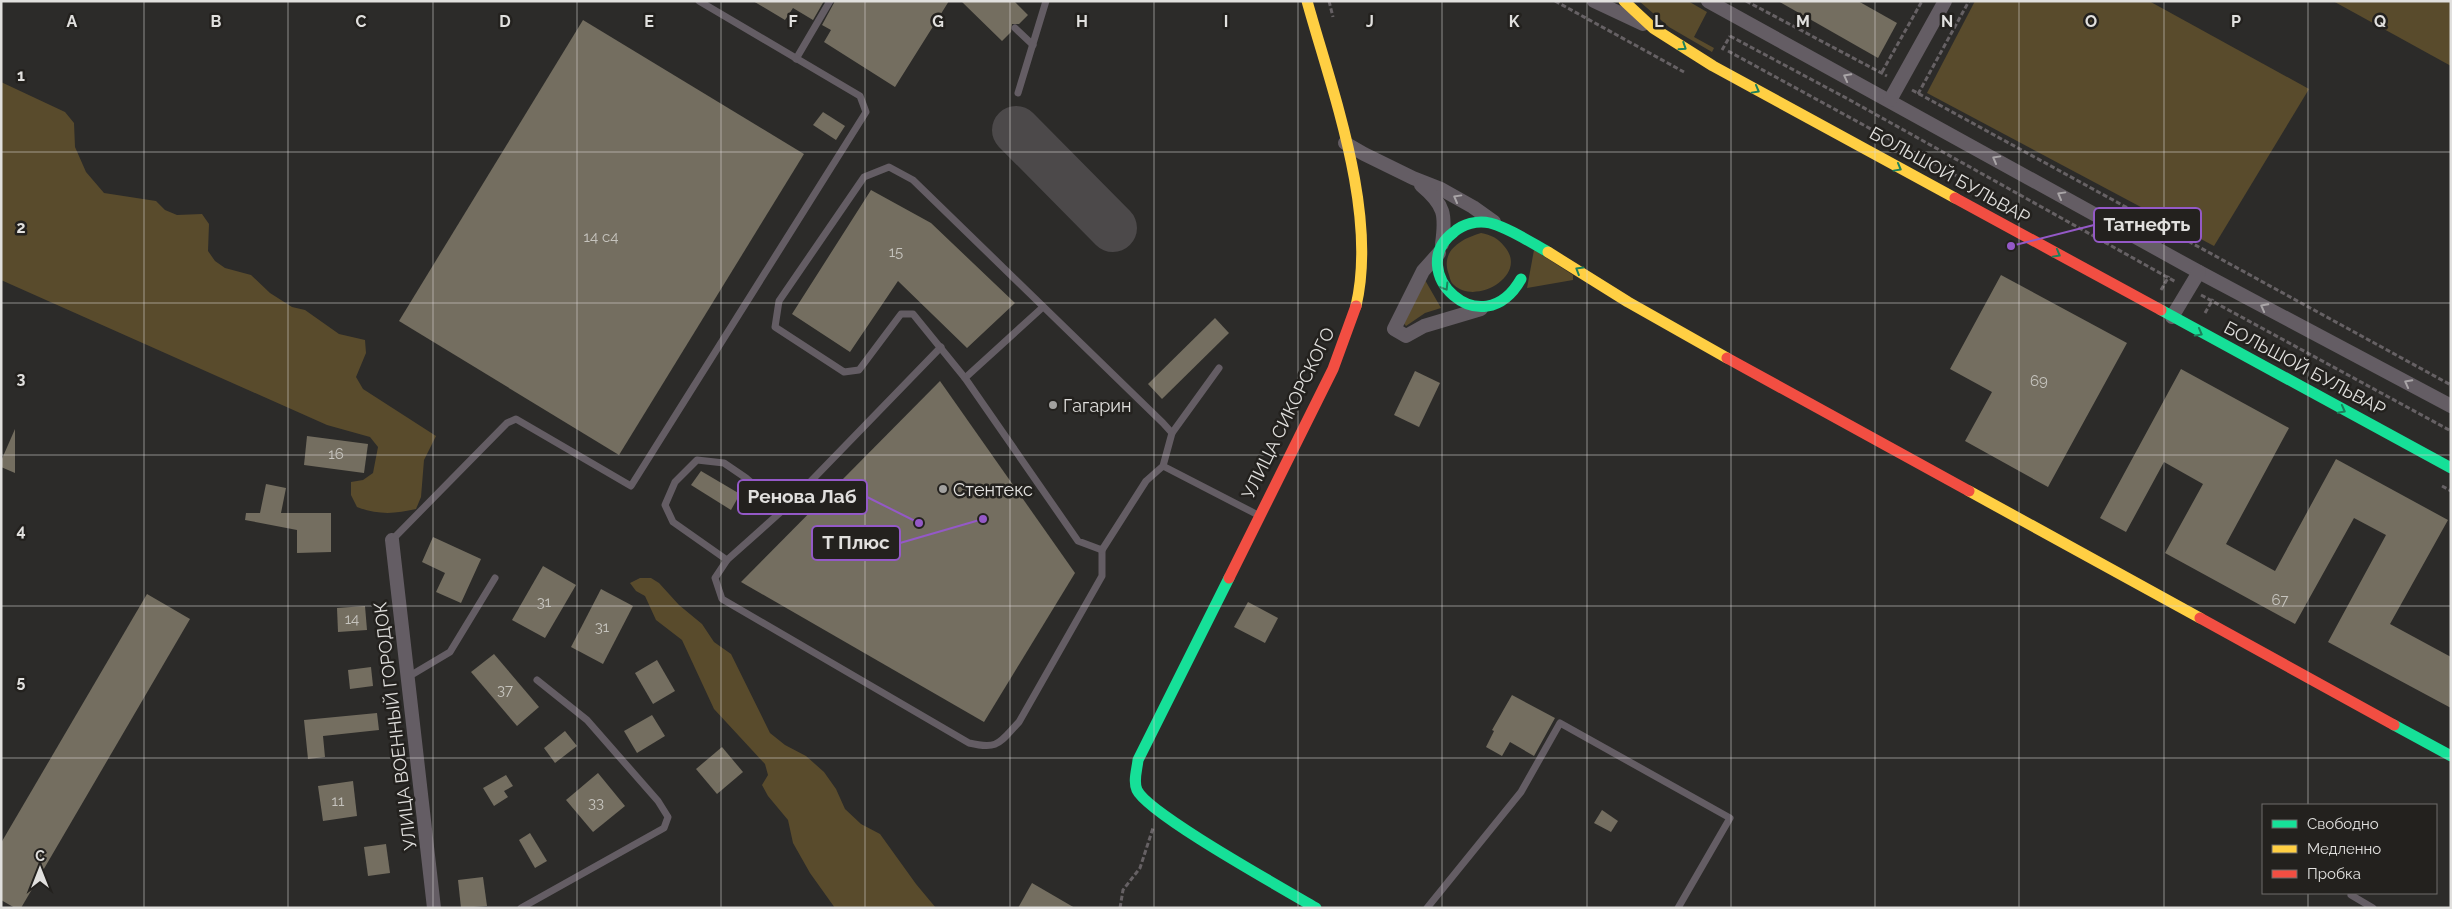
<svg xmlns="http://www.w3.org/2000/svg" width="2452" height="909" viewBox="0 0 2452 909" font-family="Raleway,sans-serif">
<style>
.green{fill:#594b2c}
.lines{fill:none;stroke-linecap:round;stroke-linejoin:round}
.taxiway{stroke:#4c494a;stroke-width:48}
.building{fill:#746e60}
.path{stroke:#666164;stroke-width:3;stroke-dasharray:5 2.5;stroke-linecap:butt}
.lane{stroke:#645d64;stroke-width:7}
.street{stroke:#645d64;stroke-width:14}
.fast{stroke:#16e098;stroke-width:11}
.slow{stroke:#ffcf43;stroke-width:11}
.jam{stroke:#f24e42;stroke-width:11}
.oneway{stroke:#1c805b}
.oneway2{stroke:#a9a5a7}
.grid{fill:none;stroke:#e1e0de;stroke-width:1;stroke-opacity:0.55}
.poi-dot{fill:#a2a19f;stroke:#23211e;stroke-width:2}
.labels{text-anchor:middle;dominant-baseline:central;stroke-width:5;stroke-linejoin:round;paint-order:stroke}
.number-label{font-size:15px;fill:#c6c4be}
.street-label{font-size:18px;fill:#e1e0de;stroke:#23211e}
.poi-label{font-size:18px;fill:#e1e0de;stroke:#23211e;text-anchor:start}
.grid-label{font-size:16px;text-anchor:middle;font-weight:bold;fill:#e1e0de;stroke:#23211e;stroke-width:5;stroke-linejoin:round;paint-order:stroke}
.leader{fill:none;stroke:#9459c7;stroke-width:2}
.callout-dot{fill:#9459c7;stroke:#23211e;stroke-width:2}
.callout{fill:#23211e;stroke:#9459c7;stroke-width:2}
.callout-label{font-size:19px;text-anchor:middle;font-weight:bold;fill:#e1e0de}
</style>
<rect width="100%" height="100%" fill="#2c2b29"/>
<!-- green -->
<g class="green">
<polygon points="1639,1 1688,1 1707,12 1694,37 1714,48 1712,52 1669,27"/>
<polygon points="1975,1 2149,1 2309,89 2214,246 1927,93"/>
<polygon points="2333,1 2451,1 2451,66"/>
<path d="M1 82 65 112 74 123 75 147 86 172 104 193 156 201 165 210 177 215 202 214 209 224 208 251 215 261 225 268 251 275 270 293 292 307 305 310 339 334 365 340 366 353 356 377 363 389 436 436 424 460 421 497 416 509C395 514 378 515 357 507L351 495V482L363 480 373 473 378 447 370 437 327 425 1 280Z"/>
<path d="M1481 233C1491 235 1498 238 1504 246 1530 275 1476 306 1454 285 1450 282 1450 277 1448 272 1441 249 1464 238 1481 233Z"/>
<polygon points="1534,250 1573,275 1573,280 1527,288"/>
<polygon points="1425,280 1441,308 1425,313 1406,326 1401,320"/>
<polygon points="640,578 651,578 659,583 679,605 702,624 714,642 731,654 770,733 785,745 806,756 824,772 836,789 845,809 861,824 880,834 916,884 936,908 835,908 810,873 793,843 788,820 768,796 762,785 768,775 765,764 714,709 682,640 656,620 645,596 636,591 630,583"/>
</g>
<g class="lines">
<!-- taxiway -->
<polyline class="taxiway" points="1016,130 1113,228"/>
</g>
<!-- building -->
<g class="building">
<polygon points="753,1 824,1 813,20 793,8 785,20"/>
<polygon points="835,1 949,1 895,87 824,42 831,30 822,25"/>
<polygon points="961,1 1014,1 1028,15 1019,24 1012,24 1011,32 1002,41"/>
<polygon points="1778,1 1858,1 1897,23 1878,58"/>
<polygon points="583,20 804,154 619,455 399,321"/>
<polygon points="823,112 845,126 836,140 813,125"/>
<polygon points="871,190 931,223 1015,303 967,348 898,281 850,352 792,314"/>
<polygon points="2001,275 2127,343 2048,487 1965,441 1992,392 1950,369"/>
<polygon points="1215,318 1229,333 1162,399 1148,384"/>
<polygon points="2181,369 2289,428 2226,544 2275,571 2336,459 2448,520 2390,624 2451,657 2451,708 2328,642 2386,535 2354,518 2295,624 2165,553 2203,484 2164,462 2126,532 2100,518"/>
<polygon points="1415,371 1440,383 1419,427 1394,415"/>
<polygon points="940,381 1075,573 984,722 741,582"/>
<polygon points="15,429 15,473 1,467 1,461"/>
<polygon points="307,436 368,444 364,473 304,465"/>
<polygon points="701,471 740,494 731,510 691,485"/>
<polygon points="266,484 286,488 281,513 331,513 331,552 297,553 297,530 245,520 246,513 260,513"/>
<polygon points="433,537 481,559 461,603 436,592 445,573 422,562"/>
<polygon points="543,566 576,585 545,638 512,620"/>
<polygon points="601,589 633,606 603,664 571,647"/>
<polygon points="147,594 190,619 21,908 15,908 1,900 1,843"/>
<polygon points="1248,602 1278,618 1265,643 1234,627"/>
<polygon points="365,606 367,630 338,632 337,608"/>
<polygon points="494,654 539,707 517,726 471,672"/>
<polygon points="657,660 675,691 653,704 635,673"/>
<polygon points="371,667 373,686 350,689 348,670"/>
<polygon points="1512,695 1555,718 1534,756 1510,742 1502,756 1486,747 1494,731 1492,730"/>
<polygon points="377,713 379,730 323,736 325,757 308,759 304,720"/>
<polygon points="652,715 665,736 637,753 624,731"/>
<polygon points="565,731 577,746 555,763 544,748"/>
<polygon points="722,747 743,772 717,794 696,769"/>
<polygon points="598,773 625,806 593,832 566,800"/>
<polygon points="506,775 513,786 504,791 508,797 494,806 483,788"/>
<polygon points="353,781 357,816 323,821 318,786"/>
<polygon points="1602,810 1618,821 1611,832 1594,823"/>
<polygon points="530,833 547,861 535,868 519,840"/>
<polygon points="386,844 390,873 368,876 364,847"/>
<polygon points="483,877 487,906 461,908 458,880"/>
<polygon points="1032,883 1075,908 1018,908"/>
</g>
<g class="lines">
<!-- path -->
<g class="path">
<polyline points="1329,1 1333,17"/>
<polyline points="1555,1 1684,72"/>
<polyline points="1746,1 1887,76"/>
<polyline points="1730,36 1848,99 2176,282"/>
<polyline points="1722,50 1730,36"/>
<polyline points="1728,51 1968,182"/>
<polyline points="1882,72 1922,1"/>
<polyline points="1912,90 2451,385"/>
<polyline points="1918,94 1969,1"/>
<polyline points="2161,290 2169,276"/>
<polyline points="2201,295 2451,431"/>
<polyline points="2205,313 2213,299"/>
<polyline points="2442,486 2451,491"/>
<polyline points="1120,908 1123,890 1140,868 1153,828"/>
</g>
<!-- lane -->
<g class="lane">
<polyline points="1015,28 1033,45"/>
<polyline points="796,59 830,1"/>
<polyline points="1018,93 1046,1"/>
<path d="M941 347 783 510 727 560 715 578 722 599 969 743C999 750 999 743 1019 722L1102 576V550"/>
<polyline points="965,378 1043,307"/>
<polyline points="1172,433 1219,368"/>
<polyline points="1163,466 1172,433 1163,423 913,180 889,167 864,177 779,301 775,327 844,372 859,370 901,314 913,314 965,378 1078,541 1102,550 1146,481 1163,466 1258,515"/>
<polyline points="392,540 507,423 516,419 631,486 866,112 860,96 699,1"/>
<polyline points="727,560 673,522 665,505 675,482 697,460 724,463 746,478 783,510"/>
<polyline points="408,677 450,652 495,578"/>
<polyline points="2351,895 2373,908"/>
<polyline points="521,908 664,828 668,817 658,801 587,720 537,680"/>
<polyline points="1427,908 1521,792 1560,723 1730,818 1678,908"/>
</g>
<!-- street -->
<g class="street">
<polyline points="1594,1 1643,24"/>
<polyline points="1708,1 2199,272 2451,406"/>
<polyline points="1890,100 1945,1"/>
<polyline points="1345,143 1364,154 1413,178 1441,189 1473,207 1494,222"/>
<path d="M1421 185C1445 205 1446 215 1442 244"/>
<polyline points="1439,253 1423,271 1394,329 1406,336 1424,326 1481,309"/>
<polyline points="2172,317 2199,272"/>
<polyline points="392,540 434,908"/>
</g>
<!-- fast -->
<g class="fast">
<path d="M1521 279C1482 348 1403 270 1454 232 1463 224 1477 220 1490 223 1509 228 1530 242 1548 252"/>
<polyline points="2161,310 2451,468"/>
<path d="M1229 578 1138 760C1137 770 1133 781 1137 790 1148 814 1286 890 1316 908"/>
<polyline points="2394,725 2451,756"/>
</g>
<!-- slow -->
<g class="slow">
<path d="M1307 1C1332 91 1378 212 1356 306"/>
<polyline points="1624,1 1653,28 1713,66 1955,198"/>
<polyline points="1548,252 1628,302 1727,358"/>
<polyline points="1969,491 2200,618"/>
</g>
<!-- jam -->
<g class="jam">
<polyline points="1955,198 2161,310"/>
<polyline points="1727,358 1969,491"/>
<polyline points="1229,578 1333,369 1356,306"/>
<polyline points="2200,618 2394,725"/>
</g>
</g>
<!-- one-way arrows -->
<defs><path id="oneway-chevron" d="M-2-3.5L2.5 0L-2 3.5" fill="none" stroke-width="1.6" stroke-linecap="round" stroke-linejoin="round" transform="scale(1.25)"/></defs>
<g class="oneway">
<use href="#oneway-chevron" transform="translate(1683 47) rotate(33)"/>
<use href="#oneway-chevron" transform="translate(1756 90) rotate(29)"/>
<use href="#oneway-chevron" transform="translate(1898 168) rotate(29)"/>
<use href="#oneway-chevron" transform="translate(2057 254) rotate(29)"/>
<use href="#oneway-chevron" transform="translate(1579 270) rotate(-149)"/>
<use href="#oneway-chevron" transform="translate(1445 287) rotate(58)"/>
<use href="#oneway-chevron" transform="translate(2199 333) rotate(29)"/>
<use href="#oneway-chevron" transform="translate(2342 410) rotate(28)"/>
</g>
<g class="oneway2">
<use href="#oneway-chevron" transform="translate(1847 77) rotate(-152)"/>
<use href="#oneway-chevron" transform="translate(1996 159) rotate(-151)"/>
<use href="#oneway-chevron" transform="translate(2061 195) rotate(-151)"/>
<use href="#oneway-chevron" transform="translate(1457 198) rotate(-151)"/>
<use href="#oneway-chevron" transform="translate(2264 307) rotate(-152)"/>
<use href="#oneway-chevron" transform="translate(2408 383) rotate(-152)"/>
</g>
<!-- grid -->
<path class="grid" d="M144 1V908M288 1V908M433 1V908M577 1V908M721 1V908M865 1V908M1010 1V908M1154 1V908M1298 1V908M1442 1V908M1587 1V908M1731 1V908M1875 1V908M2019 1V908M2164 1V908M2308 1V805M1 152H2451M1 303H2451M1 455H2451M1 606H2451M1 758H2451M2308 893V908"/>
<!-- markers -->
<g class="poi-dot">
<circle cx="1053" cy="405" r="5"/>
<circle cx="943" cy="489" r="5"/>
</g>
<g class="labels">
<!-- number labels -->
<g class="number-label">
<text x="601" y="237">14 с4</text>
<text x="896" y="252">15</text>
<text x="2039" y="381">69</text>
<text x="336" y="454">16</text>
<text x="2280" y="600">67</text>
<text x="544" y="602">31</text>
<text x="352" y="619">14</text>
<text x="602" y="627">31</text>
<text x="505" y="690">37</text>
<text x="338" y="801">11</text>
<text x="596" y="803">33</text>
</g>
<!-- street labels -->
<g class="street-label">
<text transform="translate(1950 175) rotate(29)">БОЛЬШОЙ БУЛЬВАР</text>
<text transform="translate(2305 368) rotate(28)">БОЛЬШОЙ БУЛЬВАР</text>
<text transform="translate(1288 413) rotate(-64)">УЛИЦА СИКОРСКОГО</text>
<text transform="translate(395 726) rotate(-97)">УЛИЦА ВОЕННЫЙ ГОРОДОК</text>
</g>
<!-- poi labels -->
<g class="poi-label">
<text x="1063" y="405">Гагарин</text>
<text x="953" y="489">Стентекс</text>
</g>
</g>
<g class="grid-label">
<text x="72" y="27">A</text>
<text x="216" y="27">B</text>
<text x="361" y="27">C</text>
<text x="505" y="27">D</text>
<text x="649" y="27">E</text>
<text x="793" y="27">F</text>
<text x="938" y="27">G</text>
<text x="1082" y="27">H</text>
<text x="1226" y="27">I</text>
<text x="1370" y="27">J</text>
<text x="1514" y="27">K</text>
<text x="1659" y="27">L</text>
<text x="1803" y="27">M</text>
<text x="1947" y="27">N</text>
<text x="2091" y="27">O</text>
<text x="2236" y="27">P</text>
<text x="2380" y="27">Q</text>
<text x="21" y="81">1</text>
<text x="21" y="233">2</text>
<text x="21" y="384">3</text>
<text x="21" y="536">4</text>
<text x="21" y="687">5</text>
</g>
<!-- callouts -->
<path class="leader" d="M2011 246L2094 225M919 523L867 497M983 519L900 543"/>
<g class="callout-dot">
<circle cx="2011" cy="246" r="5"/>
<circle cx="919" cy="523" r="5"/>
<circle cx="983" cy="519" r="5"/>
</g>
<g class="callout">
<rect x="2094" y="208" width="107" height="34" rx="5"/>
<rect x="738" y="480" width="129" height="34" rx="5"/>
<rect x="812" y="526" width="88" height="34" rx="5"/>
</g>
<g class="callout-label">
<text x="2147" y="231">Татнефть</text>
<text x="802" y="503">Ренова Лаб</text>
<text x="856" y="549">Т Плюс</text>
</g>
<!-- border -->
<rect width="2452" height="909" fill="none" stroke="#e1e0de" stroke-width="5"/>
<!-- legend -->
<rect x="2262" y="804" width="175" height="90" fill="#23211e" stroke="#6f6d6b"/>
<rect x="2272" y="820" width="25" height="8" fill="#16e098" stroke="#6f6d6b"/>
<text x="2307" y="829" font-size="15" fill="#e1e0de">Свободно</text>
<rect x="2272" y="845" width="25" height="8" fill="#ffcf43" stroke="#6f6d6b"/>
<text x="2307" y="854" font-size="15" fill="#e1e0de">Медленно</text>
<rect x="2272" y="870" width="25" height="8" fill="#f24e42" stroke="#6f6d6b"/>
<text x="2307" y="879" font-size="15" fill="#e1e0de">Пробка</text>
<!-- north arrow -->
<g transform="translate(40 869)" stroke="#23211e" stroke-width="4" paint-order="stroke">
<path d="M0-4L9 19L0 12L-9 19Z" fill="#e1e0de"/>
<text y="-8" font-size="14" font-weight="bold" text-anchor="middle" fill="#e1e0de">С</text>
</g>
</svg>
